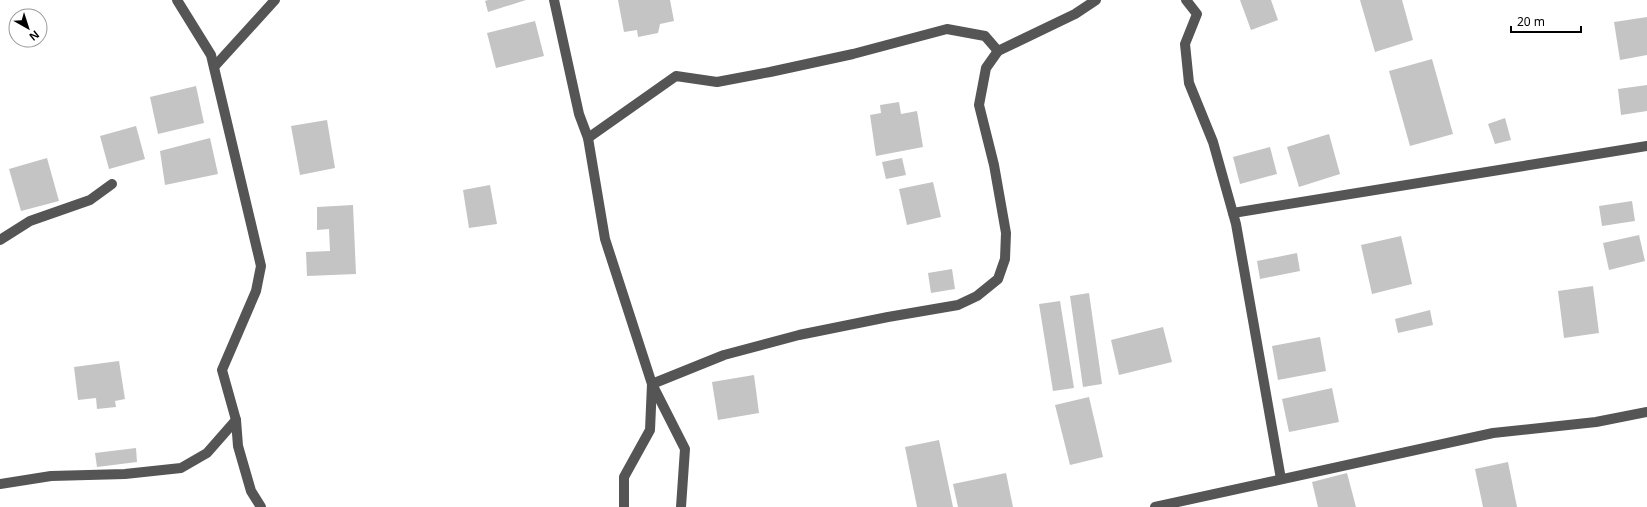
<svg xmlns="http://www.w3.org/2000/svg" width="1647" height="507" viewBox="0 0 1647 507" font-family="'Noto Sans',sans-serif">
<style>
.building{fill:#c4c4c4}
.lines{fill:none;stroke-linecap:round;stroke-linejoin:round}
.minor{stroke:#555;stroke-width:10}
</style>
<rect width="100%" height="100%" fill="#fff"/>
<!-- building -->
<g class="building">
<polygon points="488,0 526,0 488,12 485,1"/>
<polygon points="618,0 670,0 674,21 660,24 658,33 638,37 637,30 624,32"/>
<polygon points="1240,0 1271,0 1278,20 1251,30"/>
<polygon points="1360,0 1402,0 1413,40 1375,52"/>
<polygon points="1647,17 1647,55 1620,60 1614,22"/>
<polygon points="535,21 544,56 496,68 487,33"/>
<polygon points="1432,59 1453,134 1410,146 1389,71"/>
<polygon points="1647,85 1647,111 1621,115 1618,89"/>
<polygon points="196,86 204,123 158,134 150,97"/>
<polygon points="899,102 901,114 917,111 923,147 876,156 870,115 881,113 880,105"/>
<polygon points="1505,118 1511,140 1495,144 1488,124"/>
<polygon points="327,120 335,168 300,175 291,126"/>
<polygon points="136,126 145,159 109,169 100,136"/>
<polygon points="1329,134 1340,174 1299,187 1287,147"/>
<polygon points="210,138 218,174 165,185 160,151"/>
<polygon points="1270,147 1277,174 1240,184 1233,157"/>
<polygon points="47,158 59,201 21,211 9,169"/>
<polygon points="902,158 906,175 886,179 882,162"/>
<polygon points="933,182 941,217 907,225 899,189"/>
<polygon points="490,185 497,224 469,228 463,190"/>
<polygon points="1632,201 1635,221 1602,226 1599,206"/>
<polygon points="353,205 356,274 307,276 306,252 330,251 329,229 317,230 317,207"/>
<polygon points="1639,235 1645,261 1609,270 1603,243"/>
<polygon points="1401,236 1412,284 1372,294 1361,245"/>
<polygon points="1297,253 1300,271 1260,279 1257,261"/>
<polygon points="952,269 955,289 931,293 928,273"/>
<polygon points="1593,286 1599,333 1564,338 1558,291"/>
<polygon points="1089,293 1102,384 1083,387 1070,296"/>
<polygon points="1060,301 1074,388 1053,391 1039,304"/>
<polygon points="1430,310 1433,325 1398,333 1395,319"/>
<polygon points="1163,327 1172,362 1119,375 1111,340"/>
<polygon points="1320,337 1326,371 1278,380 1272,346"/>
<polygon points="119,361 125,399 115,401 116,407 97,409 96,398 78,400 74,367"/>
<polygon points="754,375 759,413 718,420 712,382"/>
<polygon points="1332,388 1339,422 1289,432 1282,399"/>
<polygon points="1089,397 1103,457 1070,465 1055,405"/>
<polygon points="939,440 953,507 917,507 905,447"/>
<polygon points="136,448 137,462 97,467 95,453"/>
<polygon points="1508,462 1517,507 1483,507 1475,469"/>
<polygon points="1006,473 1013,507 958,507 953,484"/>
<polygon points="1347,473 1356,507 1318,507 1312,482"/>
</g>
<g class="lines">
<!-- minor -->
<g class="minor">
<polyline points="177,0 211,55 261,266 256,291 222,370 236,420 238,446 251,491 261,507"/>
<polyline points="554,0 579,114 588,138 605,239 652,384 685,449 681,507"/>
<polyline points="1186,0 1197,14 1185,44 1189,83 1213,142 1236,224 1281,479"/>
<polyline points="214,67 275,0"/>
<polyline points="588,138 676,76 717,82 770,72 853,54 947,29 985,36 998,51"/>
<polyline points="1233,213 1647,146"/>
<polyline points="0,240 30,221 90,200 112,184"/>
<polyline points="0,484 51,476 125,474 181,468 207,453 236,420"/>
<polyline points="624,507 624,477 650,430 652,384 724,355 799,335 888,317 958,305 977,296 998,279 1005,259 1006,233 994,165 979,105 986,68 998,51 1075,14 1096,0"/>
<polyline points="1155,507 1493,433 1596,422 1647,412"/>
</g>
</g>
<!-- north arrow -->
<g transform="translate(28 28) rotate(141)"><circle r="19" fill="#ffffff" stroke="#999999"/>
<path d="M0-3L7 15L0 10L-7 15Z" fill="#000000"/>
<text y="-6" font-size="11" font-weight="bold" text-anchor="middle" fill="#000000">N</text>
</g>
<!-- scale -->
<path d="M1511 26v6h70v-6" fill="none" stroke="#000000" stroke-width="2"/>
<text x="1517" y="26" font-size="12" fill="#000000" stroke="#ffffff" stroke-width="3" paint-order="stroke">20 m</text>
</svg>
